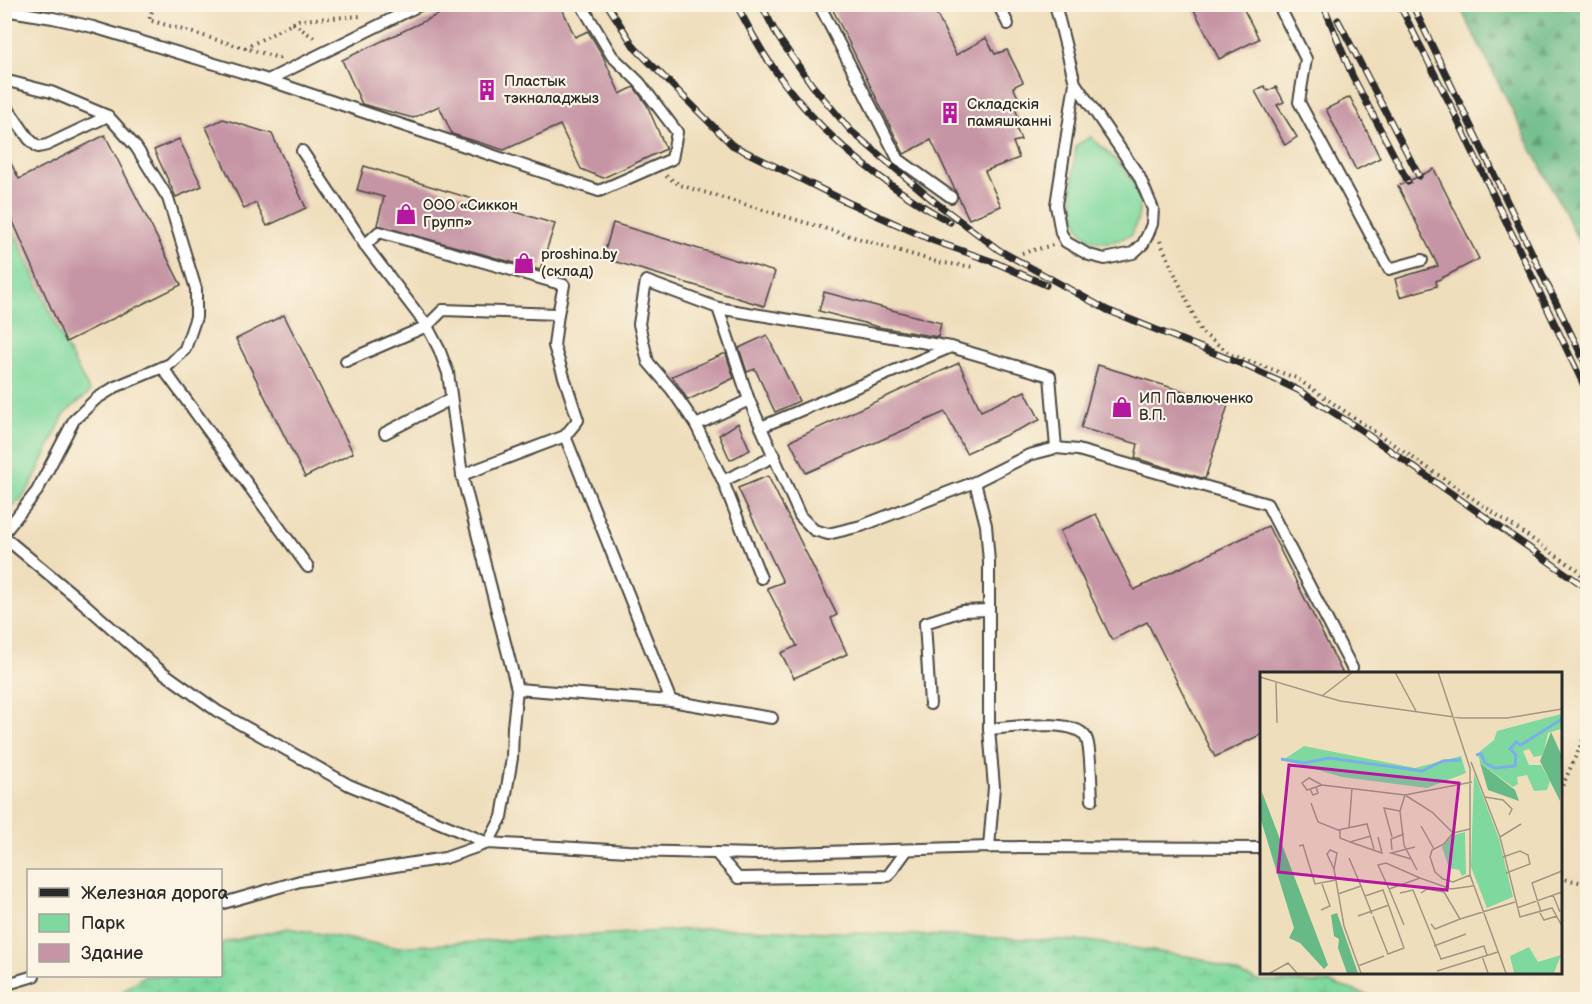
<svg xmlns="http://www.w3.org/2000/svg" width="1592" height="1004" viewBox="0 0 1592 1004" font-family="'Balsamiq Sans',sans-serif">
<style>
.green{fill:#7fd99e;stroke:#558264;stroke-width:1.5}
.forest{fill:url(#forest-firs);stroke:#497258;stroke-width:1.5}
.wetland{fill:url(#wetland-marsh);stroke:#558264;stroke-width:1.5}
.building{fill:#c695a5}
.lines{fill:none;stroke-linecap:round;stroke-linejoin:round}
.lane-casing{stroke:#484641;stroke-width:14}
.path{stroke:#484641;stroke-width:4;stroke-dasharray:1.5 4.5;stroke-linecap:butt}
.lane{stroke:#fff;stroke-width:10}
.rail-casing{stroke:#2b2b2b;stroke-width:7}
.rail{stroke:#fcf5e5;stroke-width:4.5;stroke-dasharray:14;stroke-linecap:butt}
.labels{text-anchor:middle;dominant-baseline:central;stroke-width:4.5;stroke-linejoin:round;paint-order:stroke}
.poi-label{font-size:15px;fill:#2b2b2b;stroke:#fcf5e5;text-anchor:start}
.inset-river{fill:none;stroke:#7aafe8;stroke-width:3}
.inset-road{fill:none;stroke:#a19682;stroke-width:1.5}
.view{fill:#b5179e;fill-opacity:0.15;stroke:#b5179e;stroke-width:3}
.inset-edge{fill:none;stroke:#2b2b2b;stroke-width:3}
</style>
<defs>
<pattern id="forest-firs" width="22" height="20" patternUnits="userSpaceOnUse" patternTransform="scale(1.5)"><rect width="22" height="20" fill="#67b985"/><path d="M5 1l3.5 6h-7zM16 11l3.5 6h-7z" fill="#55976d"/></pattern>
<pattern id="wetland-marsh" width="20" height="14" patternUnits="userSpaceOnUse" patternTransform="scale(1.5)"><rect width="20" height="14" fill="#7fd99e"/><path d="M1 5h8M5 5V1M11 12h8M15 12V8" fill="none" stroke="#6eba88"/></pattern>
</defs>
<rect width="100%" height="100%" fill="#fcf5e5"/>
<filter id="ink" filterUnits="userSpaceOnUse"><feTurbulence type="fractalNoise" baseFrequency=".0167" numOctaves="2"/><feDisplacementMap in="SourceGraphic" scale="12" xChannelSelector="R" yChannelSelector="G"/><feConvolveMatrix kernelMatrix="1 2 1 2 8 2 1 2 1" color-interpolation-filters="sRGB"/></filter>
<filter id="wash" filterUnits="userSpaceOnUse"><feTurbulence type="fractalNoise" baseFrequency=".008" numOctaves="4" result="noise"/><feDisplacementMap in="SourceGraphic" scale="24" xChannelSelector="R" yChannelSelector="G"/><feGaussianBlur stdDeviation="1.35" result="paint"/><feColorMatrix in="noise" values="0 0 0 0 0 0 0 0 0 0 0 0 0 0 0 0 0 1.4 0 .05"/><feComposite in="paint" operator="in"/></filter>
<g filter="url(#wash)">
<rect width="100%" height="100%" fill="#efdebc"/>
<!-- green -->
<g class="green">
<path d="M1091 137C1121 165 1156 190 1131 235 1125 237 1116 242 1109 242 1061 247 1073 173 1076 145Z"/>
<polygon points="4,209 67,349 90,392 65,413 31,485 21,499 5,515"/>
</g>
<!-- forest -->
<polygon class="forest" points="1459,5 1587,5 1587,258"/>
<!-- wetland -->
<polygon class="wetland" points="288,928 394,947 714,928 1088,941 1198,958 1258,981 1330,983 1380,999 118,999 123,991 144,976 220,976 221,943"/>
<g id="blocks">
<!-- building -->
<g class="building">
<polygon points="460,4 560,4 575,37 588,31 603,56 620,94 634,87 647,105 666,149 603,178 581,169 560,125 504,150 452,134 439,106 413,118 362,104 342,60"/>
<polygon points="830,4 932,4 956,55 986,38 995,54 1007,50 1023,82 1013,87 1021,103 1014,106 1020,121 1014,123 1021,140 1013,142 1019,158 985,171 1001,206 969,219 931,140 904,154"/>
<polygon points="1191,4 1241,4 1259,39 1219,59"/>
<polygon points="1264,86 1268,91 1276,87 1284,102 1277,105 1297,137 1285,145 1255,91"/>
<polygon points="1350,97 1380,158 1356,170 1326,109"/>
<polygon points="223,119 272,134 306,208 267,226 256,203 244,209 206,127"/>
<polygon points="105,135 181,285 66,342 4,201 4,150 19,179"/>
<polygon points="179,139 202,186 176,197 154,150"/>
<polygon points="364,166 555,224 540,270 377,225 384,197 357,190"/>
<polygon points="1434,169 1479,259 1436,281 1437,286 1400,297 1395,279 1438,266 1398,186"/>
<polygon points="613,223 775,272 764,306 603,258"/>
<polygon points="824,292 941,323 938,337 879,327 819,311"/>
<polygon points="284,315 353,453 305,477 236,339"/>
<polygon points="767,335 799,401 775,412 755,369 747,372 739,348"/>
<polygon points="723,354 726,354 734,378 688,400 672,376"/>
<polygon points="959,363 981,411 1025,391 1040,420 966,453 945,412 806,473 790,441"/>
<polygon points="1098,365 1228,405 1205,479 1135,458 1138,444 1081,428"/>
<polygon points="738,423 750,450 730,460 719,435"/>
<polygon points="768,476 837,615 831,618 847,654 794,678 781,653 797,646 767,588 783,582 738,488"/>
<polygon points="1096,514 1134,590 1268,526 1343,674 1262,674 1262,734 1215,757 1147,622 1112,640 1060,531"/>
</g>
</g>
</g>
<g filter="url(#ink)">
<use href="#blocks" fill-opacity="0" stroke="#484641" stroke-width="1.5"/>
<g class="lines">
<defs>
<g id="lane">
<polyline points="819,4 898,159 951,197"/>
<polyline points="998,4 1008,24"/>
<polyline points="1055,4 1075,83 1139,176 1153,209 1152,224 1148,234 1143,244 1133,253 1105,259 1089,255 1066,242 1061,233 1056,205 1075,83"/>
<polyline points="1278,4 1306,59 1299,102 1389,269 1422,260"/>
<polyline points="4,10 53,18 93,27 268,80 422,4"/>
<polyline points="4,80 51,92 108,116 136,147 168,198 196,289 196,317 185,349 170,364 115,387 96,399 74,420 37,491 4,533"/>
<polyline points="268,80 599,191 672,159 677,132 639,82 612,56 581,4"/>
<polyline points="4,103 29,139 38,147 47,145 108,116"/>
<polyline points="718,308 749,400 800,516 814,530 828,534 861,526 975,482 1029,455 1056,448 1078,450 1267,504 1352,668"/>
<polyline points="346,361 427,326 443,310 558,314 564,285 379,232 365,245"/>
<polyline points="162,367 308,567"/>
<polyline points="749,400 696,425 723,481 775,456"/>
<polyline points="696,425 672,390 648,362 639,324 646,281 718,308 951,347"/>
<polyline points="761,427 951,347 1050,376 1056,448"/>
<polyline points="385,433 451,399"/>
<polyline points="462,475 565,436 578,420 554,346 558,314"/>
<polyline points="723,481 761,578"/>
<polyline points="975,482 986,525 989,562 989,729 994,787 989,847"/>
<polyline points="4,537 81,601 157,668 217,711 349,785 488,843 502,817 512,758 513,727 517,689 462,475 448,373 439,349 427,326 365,245 302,151"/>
<polyline points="517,689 671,701 565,436"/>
<polyline points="671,701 772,718"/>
<polyline points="930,704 925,623 962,611 988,610"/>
<path d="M989 729C1009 728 1079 716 1087 740 1091 752 1091 785 1092 800"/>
<polyline points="716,853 738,878 888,876 907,850"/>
<polyline points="220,904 300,881 445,858 488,843 628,851 757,854 989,847 1262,848"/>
<polyline points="4,985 34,976"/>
</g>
</defs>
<!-- lane casing -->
<use href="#lane" class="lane-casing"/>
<!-- path -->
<g class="path">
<polyline points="127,4 153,8 149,20 279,58 281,57"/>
<polyline points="88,10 92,10 97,4"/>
<polyline points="433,10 444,4"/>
<polyline points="293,23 317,40"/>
<polyline points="245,48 299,20 362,16"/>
<polyline points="666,176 680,185 937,262 974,267"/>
<polyline points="1160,241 1201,332 1232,355 1296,378 1579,571 1588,586"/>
<polyline points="1022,253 1053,245"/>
<polyline points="1560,791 1588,729"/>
<polyline points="1560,878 1588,884"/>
</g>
<!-- lane -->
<use href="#lane" class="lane"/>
<defs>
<g id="rail">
<polyline points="607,4 635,48 732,145 847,202 934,241 994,262 1046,285"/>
<path d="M736 4C746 22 755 40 766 57 812 128 876 181 950 222"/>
<polyline points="761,4 778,37 812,85 851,131 935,202 999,250 1107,310 1244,365 1298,390 1358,428 1588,589"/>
<polyline points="1323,4 1352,75 1408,182"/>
<polyline points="1399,4 1452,108 1588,394"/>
<polyline points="1412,4 1588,369"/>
<polyline points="1338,20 1419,176"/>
</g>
</defs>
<!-- rail casing -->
<use href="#rail" class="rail-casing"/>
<!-- rail -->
<use href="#rail" class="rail"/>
</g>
</g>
<!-- icons -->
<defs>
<symbol id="building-bare" viewBox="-9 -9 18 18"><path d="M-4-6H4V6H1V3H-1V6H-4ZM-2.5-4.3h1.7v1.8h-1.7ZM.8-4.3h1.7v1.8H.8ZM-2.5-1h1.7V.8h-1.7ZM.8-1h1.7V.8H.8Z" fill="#b5179e" stroke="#fcf5e5" stroke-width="2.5" paint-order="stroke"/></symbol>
<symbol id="shop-bare" viewBox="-9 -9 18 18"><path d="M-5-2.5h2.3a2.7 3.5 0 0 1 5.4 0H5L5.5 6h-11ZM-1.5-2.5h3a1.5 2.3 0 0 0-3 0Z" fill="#b5179e" stroke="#fcf5e5" stroke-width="2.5" paint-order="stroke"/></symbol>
</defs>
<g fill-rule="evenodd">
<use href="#building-bare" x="472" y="75" width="30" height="30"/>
<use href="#building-bare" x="935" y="98" width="30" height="30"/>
<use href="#shop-bare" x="391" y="199" width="30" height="30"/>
<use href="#shop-bare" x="509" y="248" width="30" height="30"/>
<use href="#shop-bare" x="1107" y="392" width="30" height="30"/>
</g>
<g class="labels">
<!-- poi labels -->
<g class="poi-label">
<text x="504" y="81">Пластык<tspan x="504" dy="17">тэкналаджыз</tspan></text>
<text x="967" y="104">Складскія<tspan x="967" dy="17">памяшканні</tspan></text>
<text x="423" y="205">ООО «Сиккон<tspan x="423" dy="17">Групп»</tspan></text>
<text x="541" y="254">рroshina.by<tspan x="541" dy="17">(склад)</tspan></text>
<text x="1139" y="398">ИП Павлюченко<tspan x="1139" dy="17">В.П.</tspan></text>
</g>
</g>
<!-- overview -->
<g transform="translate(1260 672)">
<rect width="302" height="302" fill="#efdebc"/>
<path d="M214 101 239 167 253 225 227 236 211 195ZM205 160 206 202 202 204 199 198 189 196 182 175 193 163ZM269 275 278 290 301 283 294 301H254L250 284Z" fill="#7fd99e"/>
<path d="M291 60 301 82 300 129 280 89ZM220 91 255 118 259 129 228 118ZM2 120 68 293 64 297 40 271 29 266 34 256 0 145ZM77 241 98 301H87L78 276 79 267 74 264 71 243Z" fill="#67b985"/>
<path d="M301 42V57L288 61 283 83 274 85 269 77 263 79 269 93H281L290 109 287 118 274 119 267 103 257 105 258 112 253 115 220 91 218 81 234 68 237 59ZM44 74 155 96 201 84 206 101 167 116 82 105 23 88Z" fill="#7fd99e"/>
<path class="inset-river" d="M216 83 221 82 225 91 235 96 255 94 256 83 250 77 256 70 261 73 302 47M21 87 44 91 69 86 162 99 183 89 201 88"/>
<path class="inset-road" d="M135 0 156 39M178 0 210 96V203L246 301M0 5 80 29 201 46H247L302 37M16 11 17 51M62 24 93 0M211 90 240 165 260 245 292 236 302 254M62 113 47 118 42 111 49 106 62 113 145 123 212 110M50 117 53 123 58 121 56 115M225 125 243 128 252 137 249 143M51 131 58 150 78 158 107 152 114 177M161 154 174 177M89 155 92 116M210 157 193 161 184 172 172 178 170 185 175 200 183 207 193 210 210 203M80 158V166L90 170 111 164M132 165 124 136 140 139M240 165 261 152M90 170 122 181 118 165M39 174 43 173 55 212 76 208M132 178 131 167 144 162M243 185 260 179 268 183 270 192 246 201M89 186 101 214M151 187 131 181 155 175M74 197 77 181 70 178 67 182 74 197 84 254 101 301M157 198 144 173 140 139 145 123 172 140 193 161M129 217 118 193 126 191 160 206M140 221 153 218 181 287 224 274 227 283M161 221 167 217 184 220 200 247 255 230M78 222 101 214 112 242M293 223 300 240M105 224 123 218 144 276 128 282 113 244M257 236 302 220M61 238 70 234 62 212M281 240 272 211 302 199M280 241 284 248 297 244M98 244 129 233M171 252 175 257 200 247M144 253 129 217 160 206 191 217 213 214M174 274 206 262M222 284 228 301M98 294 124 284M177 299 238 280M10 301 28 291 37 301"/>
<path class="view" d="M29 93 199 111 187 218 18 200Z"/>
<rect width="302" height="302" class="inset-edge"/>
</g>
<!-- margin -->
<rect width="1592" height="1004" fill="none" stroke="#fcf5e5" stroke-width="24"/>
<!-- legend -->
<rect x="27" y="869" width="195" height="108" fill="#fcf5e5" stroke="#a8a49b" stroke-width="1.5"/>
<rect x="39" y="888" width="30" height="9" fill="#2b2b2b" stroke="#a8a49b" stroke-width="1.5"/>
<text x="81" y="899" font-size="18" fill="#2b2b2b">Железная дорога</text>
<rect x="39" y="914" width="30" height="18" fill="#7fd99e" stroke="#a8a49b" stroke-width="1.5"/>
<text x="81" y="929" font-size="18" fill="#2b2b2b">Парк</text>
<rect x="39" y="944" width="30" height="18" fill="#c695a5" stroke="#a8a49b" stroke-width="1.5"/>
<text x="81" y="959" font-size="18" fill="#2b2b2b">Здание</text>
</svg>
